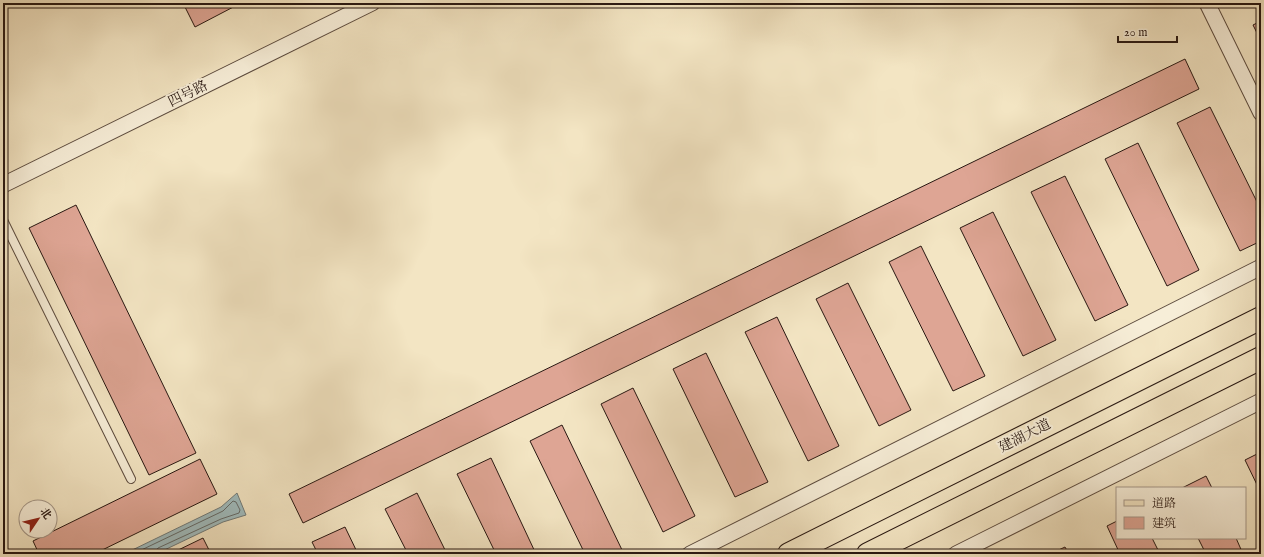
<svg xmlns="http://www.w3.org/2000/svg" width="1264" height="557" viewBox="0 0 1264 557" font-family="'IM FELL English','Noto Serif SC',serif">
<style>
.water{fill:#a0bcbe;stroke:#707a79}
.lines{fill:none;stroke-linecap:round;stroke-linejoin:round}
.shore{stroke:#646a68;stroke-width:1}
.building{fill:#dea594;stroke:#291812}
.lane-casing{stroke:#5c4b3e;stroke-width:10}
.street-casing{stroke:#5c4b3e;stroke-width:17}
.primary-casing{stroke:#291812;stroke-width:24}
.lane{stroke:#f7eed8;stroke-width:8}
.street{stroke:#f7eed8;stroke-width:15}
.primary{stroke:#f3e5c3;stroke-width:22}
.labels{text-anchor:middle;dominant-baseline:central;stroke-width:4;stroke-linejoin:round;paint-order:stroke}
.street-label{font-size:14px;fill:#291812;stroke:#f7eed8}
</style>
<rect width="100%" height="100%" fill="#f3e5c3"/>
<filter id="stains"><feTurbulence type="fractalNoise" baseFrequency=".005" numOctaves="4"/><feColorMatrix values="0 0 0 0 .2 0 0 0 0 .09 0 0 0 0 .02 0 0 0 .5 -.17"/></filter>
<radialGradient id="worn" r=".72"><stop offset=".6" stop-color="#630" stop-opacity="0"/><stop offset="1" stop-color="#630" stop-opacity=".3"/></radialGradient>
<!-- water -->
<polygon class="water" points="237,493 246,515 223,522 156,554 124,554 221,507"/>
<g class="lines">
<!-- shore -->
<polyline class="shore" points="133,554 223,511 233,501 236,502 240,510 239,513 221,519 158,548 156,551 155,554"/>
</g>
<!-- building -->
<g class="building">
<polygon points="183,3 241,3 195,27"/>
<polygon points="1261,21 1261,41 1253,25"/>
<polygon points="1185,59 1199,89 303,523 289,494"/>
<polygon points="1210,107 1261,210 1261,241 1240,251 1177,123"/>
<polygon points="1138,143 1199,270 1167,286 1105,159"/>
<polygon points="1065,176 1128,305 1095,321 1031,192"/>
<polygon points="76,205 196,453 149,475 29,228"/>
<polygon points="993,212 1056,340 1023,356 960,228"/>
<polygon points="921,246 985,376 953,391 889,262"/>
<polygon points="848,283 911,410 879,426 816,299"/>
<polygon points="777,317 839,446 808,461 745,332"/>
<polygon points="706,353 768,482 735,497 673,369"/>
<polygon points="633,388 695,516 663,532 601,404"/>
<polygon points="562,425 623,552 619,554 585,554 530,441"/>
<polygon points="1261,452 1261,493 1245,460"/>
<polygon points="491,458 536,554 496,554 457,474"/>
<polygon points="200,459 217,494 94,554 39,554 33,541"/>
<polygon points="1206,476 1212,488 1182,488"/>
<polygon points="417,493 447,554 408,554 385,509"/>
<polygon points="1117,521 1117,538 1152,538 1160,554 1120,554 1107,526"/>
<polygon points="345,527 358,554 318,554 312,542"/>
<polygon points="203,538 211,554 170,554"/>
<polygon points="1198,538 1236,538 1243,554 1206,554"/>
<polygon points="1065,547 1069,554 1050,554"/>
</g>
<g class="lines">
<defs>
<polyline id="lane" points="3,220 131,479"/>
<g id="street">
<polyline points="1207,3 1261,113"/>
<polyline points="3,185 372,3"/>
<polyline points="690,554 1261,267"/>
<polyline points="956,554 1261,401"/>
</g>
<g id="primary">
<polyline points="789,554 1261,318"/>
<polyline points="868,554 1261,358"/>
</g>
</defs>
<!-- lane casing -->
<use href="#lane" class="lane-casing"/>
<!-- street casing -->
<use href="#street" class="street-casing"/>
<!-- primary casing -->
<use href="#primary" class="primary-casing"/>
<!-- lane -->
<use href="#lane" class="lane"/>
<!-- street -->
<use href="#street" class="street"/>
<!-- primary -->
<use href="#primary" class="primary"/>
</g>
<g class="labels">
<!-- street labels -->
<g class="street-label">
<text transform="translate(188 94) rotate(-26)">四号路</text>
<text transform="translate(1025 436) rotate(-27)">建湖大道</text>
</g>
</g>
<!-- margin -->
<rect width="1264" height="557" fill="none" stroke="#f3e5c3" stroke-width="16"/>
<rect x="4" y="4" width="1256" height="549" fill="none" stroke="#291812" stroke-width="2"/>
<rect x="8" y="8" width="1248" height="541" fill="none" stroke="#291812"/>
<!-- legend -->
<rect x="1116" y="487" width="130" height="52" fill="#f7eed8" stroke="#a59889"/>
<rect x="1124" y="500" width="20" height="6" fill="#f3e5c3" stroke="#a59889"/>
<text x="1152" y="507" font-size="12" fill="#291812">道路</text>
<rect x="1124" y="517" width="20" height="12" fill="#dea594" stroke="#a59889"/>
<text x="1152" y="527" font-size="12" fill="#291812">建筑</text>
<!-- north arrow -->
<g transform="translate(38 519) rotate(55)"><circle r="19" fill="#f7eed8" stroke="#a59889"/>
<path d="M0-3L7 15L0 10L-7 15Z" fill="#8f2418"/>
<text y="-6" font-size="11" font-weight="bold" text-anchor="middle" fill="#291812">北</text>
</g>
<!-- scale -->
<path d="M1118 36v6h59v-6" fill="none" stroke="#291812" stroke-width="2"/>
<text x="1124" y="36" font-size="12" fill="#291812" stroke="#f7eed8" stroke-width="3" paint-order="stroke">20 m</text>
<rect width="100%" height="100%" filter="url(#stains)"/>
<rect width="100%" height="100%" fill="url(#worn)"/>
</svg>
